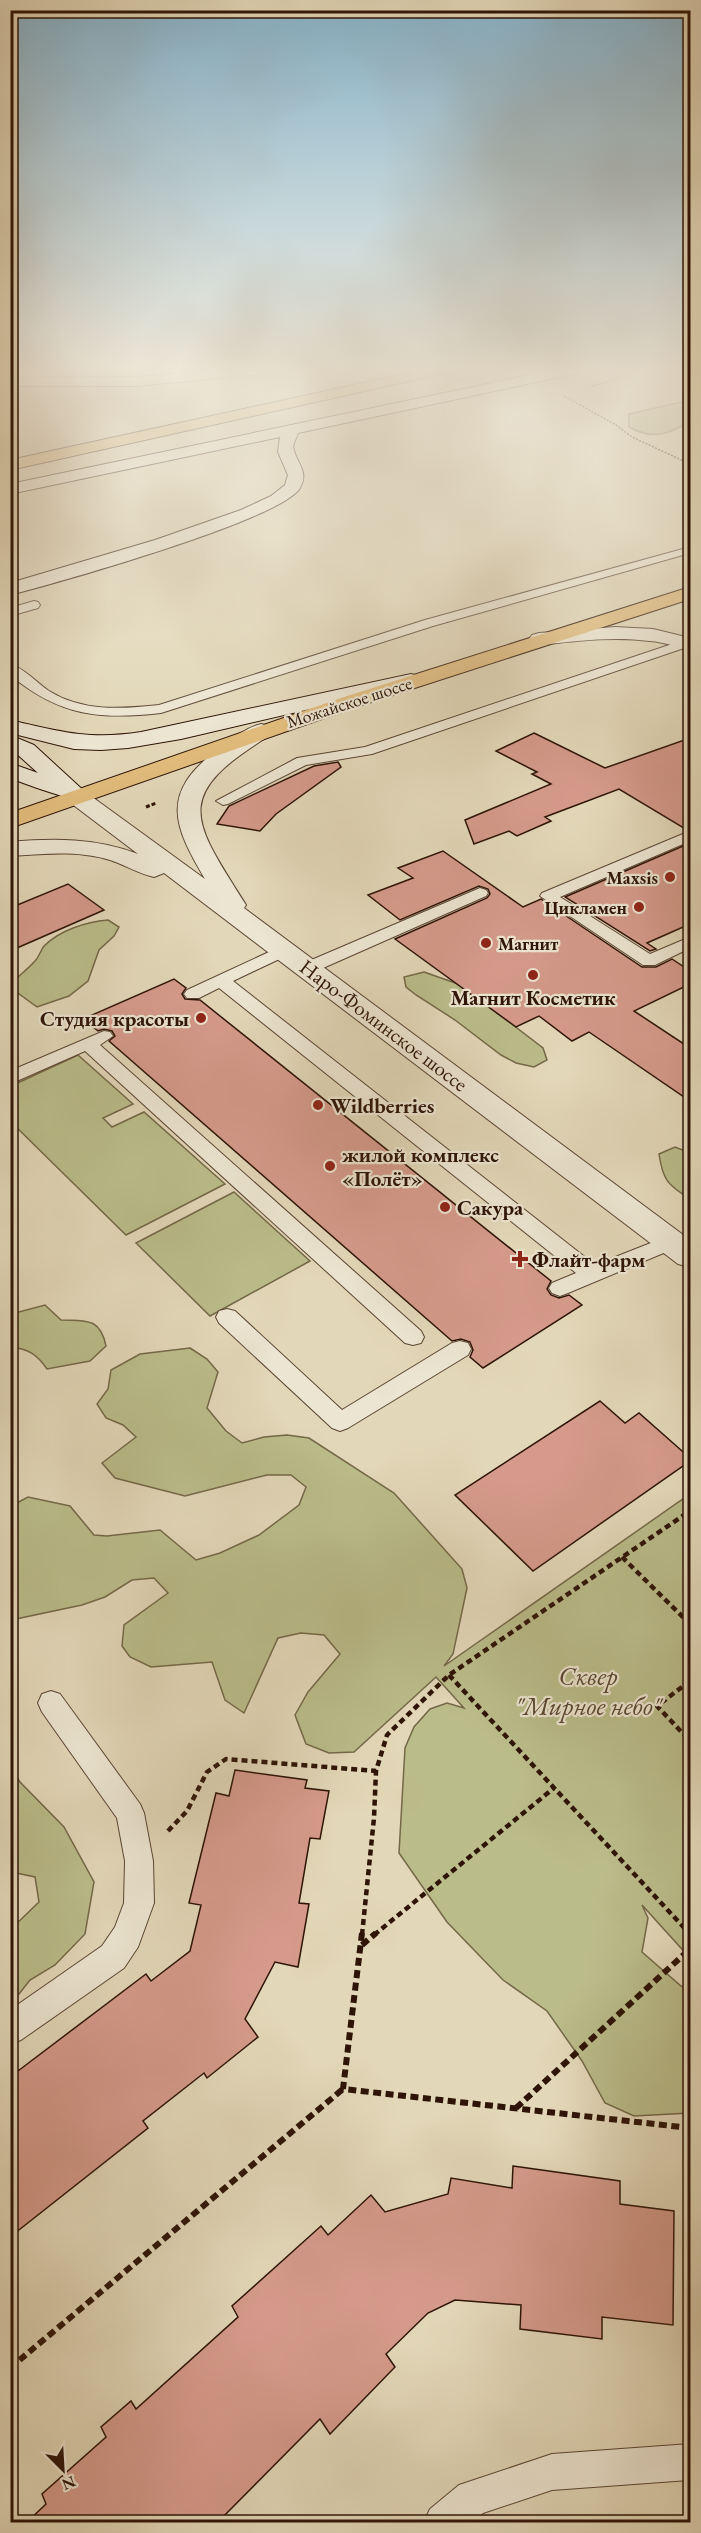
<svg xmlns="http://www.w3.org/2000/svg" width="701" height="2533" viewBox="0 0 701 2533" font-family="'EB Garamond',serif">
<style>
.green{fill:#babc8a;stroke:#746848;stroke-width:1.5}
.building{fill:#d59a8b;stroke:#2e1407;stroke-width:1.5}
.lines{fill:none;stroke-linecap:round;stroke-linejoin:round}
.service-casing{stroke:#5b4533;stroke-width:2}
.minor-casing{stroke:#5b4533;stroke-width:2}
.tertiary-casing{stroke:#5b4533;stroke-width:2}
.secondary-casing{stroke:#2e1407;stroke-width:2}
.primary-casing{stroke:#2e1407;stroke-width:2}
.trunk-casing{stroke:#2e1407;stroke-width:2}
.path-far3{stroke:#2e1407;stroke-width:1.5;stroke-dasharray:2 1.5;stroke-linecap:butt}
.path-far2{stroke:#2e1407;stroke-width:3;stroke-dasharray:4 2;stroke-linecap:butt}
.path-far1{stroke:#2e1407;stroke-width:4.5;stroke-dasharray:6 4;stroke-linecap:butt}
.path{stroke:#2e1407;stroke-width:6;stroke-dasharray:8 4.5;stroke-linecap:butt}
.service{fill:#ece5d1;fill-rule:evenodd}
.minor{fill:#ece5d1;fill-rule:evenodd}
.tertiary{fill:#ece5d1;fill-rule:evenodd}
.secondary{fill:#ece5d1;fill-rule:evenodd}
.primary{fill:#e1bc7c;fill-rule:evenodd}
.trunk{fill:#e1bc7c;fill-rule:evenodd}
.path-bridge{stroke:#2e1407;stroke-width:1.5;stroke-dasharray:2 1.5;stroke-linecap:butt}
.poi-dot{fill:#8f2418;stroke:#ece5d1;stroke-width:2}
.labels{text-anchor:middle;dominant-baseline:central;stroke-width:4.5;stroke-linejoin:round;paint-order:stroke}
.far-street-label{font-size:18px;fill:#2e1407;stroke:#ece5d1}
.far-poi-label{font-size:18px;font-weight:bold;fill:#2e1407;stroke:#ece5d1;text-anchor:end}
.poi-label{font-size:21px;font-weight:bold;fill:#2e1407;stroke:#ece5d1;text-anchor:start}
.street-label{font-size:21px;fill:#2e1407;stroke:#ece5d1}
.near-park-label{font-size:26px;font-style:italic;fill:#58462e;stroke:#ece5d1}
</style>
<rect width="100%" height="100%" fill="#e2d7b8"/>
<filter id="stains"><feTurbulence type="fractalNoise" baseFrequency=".00333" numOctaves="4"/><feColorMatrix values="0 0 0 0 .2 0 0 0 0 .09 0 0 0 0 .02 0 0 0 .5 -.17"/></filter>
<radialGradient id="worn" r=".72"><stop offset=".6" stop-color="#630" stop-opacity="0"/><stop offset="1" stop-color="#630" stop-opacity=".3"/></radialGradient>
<!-- green -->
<g class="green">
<path d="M690 400V421C669 435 652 440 629 427V414Z"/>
<path d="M108 920 119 927 114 936 99 950 88 981 69 996 37 1007 11 988V984C18 976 27 970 34 962 39 958 40 951 44 946 60 930 86 922 108 920Z"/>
<polygon points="424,972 461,985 543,1048 547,1060 534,1067 516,1063 501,1055 455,1020 416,995 406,987 404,977"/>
<polygon points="78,1055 133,1104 103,1118 112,1127 144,1112 225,1184 126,1235 11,1122 11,1086"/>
<path d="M675 1147 690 1153V1199C668 1185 663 1181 659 1154Z"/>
<polygon points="234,1192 310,1261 210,1316 136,1243"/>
<path d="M45 1305 61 1320C86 1321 100 1317 106 1346L90 1361 47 1369C37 1354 28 1349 11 1347V1314Z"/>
<polygon points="190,1348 207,1359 218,1372 207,1408 226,1431 242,1443 264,1437 287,1435 309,1438 394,1493 462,1569 467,1588 453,1654 444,1666 690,1494 690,1958 642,1905 648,1918 642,1952 681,1986 690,1989 690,2113 634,2116 605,2103 582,2061 547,2011 503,1980 447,1922 399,1853 405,1748 414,1727 430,1709 447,1703 464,1708 436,1677 354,1752 329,1753 306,1744 295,1715 308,1692 340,1654 324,1635 301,1633 278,1638 244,1713 225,1700 212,1662 151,1667 130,1657 122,1646 124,1625 168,1593 154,1578 132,1580 105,1597 82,1605 11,1620 11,1506 28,1497 70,1506 94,1535 107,1536 160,1530 196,1560 220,1553 259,1535 299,1505 306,1487 291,1475 267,1475 185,1496 115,1478 102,1463 136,1437 123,1425 106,1418 97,1404 108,1389 111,1370 140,1354"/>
<polygon points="10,1766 20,1782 64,1827 94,1882 85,1934 55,1965 30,1980 11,2004 11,1929 39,1902 35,1877 11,1872"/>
</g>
<!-- building -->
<g class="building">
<polygon points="534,733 605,768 690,738 690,829 687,830 619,789 545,817 551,821 517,836 509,831 474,844 465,820 551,784 532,774 537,772 496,751"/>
<polygon points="338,762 341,767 276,814 260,831 217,824 229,806 314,766"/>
<polygon points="690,843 690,924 647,943 656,949 650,951 565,897"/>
<polygon points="443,851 523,907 541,899 642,967 656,967 672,959 690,971 690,984 634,1011 690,1048 690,1101 589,1032 572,1041 539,1016 516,1027 395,939 487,898 490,894 488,889 479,886 400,920 368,895 413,878 398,868"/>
<polygon points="68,884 104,910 10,951 10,908"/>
<polygon points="174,979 186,988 182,994 185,999 200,1000 551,1281 547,1289 551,1295 559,1298 569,1295 582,1305 483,1368 470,1357 473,1350 470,1342 461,1339 452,1341 109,1041 115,1036 112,1031 104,1029 98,1031 83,1019"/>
<polygon points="600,1401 625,1423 639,1413 690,1458 690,1461 533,1571 455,1495"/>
<polygon points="235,1770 307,1780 305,1788 329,1791 320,1839 310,1838 299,1903 309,1904 298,1967 275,1962 245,2019 258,2037 207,2078 204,2073 143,2121 148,2128 10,2237 10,2077 146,1974 151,1981 190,1951 201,1905 189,1903 216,1793 229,1796"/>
<polygon points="513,2166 620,2181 620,2204 674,2211 673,2325 602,2317 602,2339 520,2329 521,2305 455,2300 428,2313 386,2354 395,2367 330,2434 320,2419 217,2523 26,2523 46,2504 42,2494 106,2437 101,2427 131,2401 136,2409 238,2317 232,2306 321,2226 328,2235 371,2195 385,2212 448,2194 451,2178 512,2188"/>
</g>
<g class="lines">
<defs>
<g id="service">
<path d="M690 547V553L433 626 161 713C99 720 60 716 10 675V664C24 668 37 683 49 691 83 712 121 709 159 705L425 620Z"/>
<polygon points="34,601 38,602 40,605 38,608 10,616 10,608"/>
<polygon points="690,638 690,646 372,754 306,765 228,804 223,805 216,801 297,758 365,747"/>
<polygon points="690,831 690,841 560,897 650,954 690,937 690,948 655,965 643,965 540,896 542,893"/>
<polygon points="480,888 486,890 488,893 486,896 314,972 302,972 299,968 302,964"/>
<polygon points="284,945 290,946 292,950 290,954 233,981 595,1265 671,1235 678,1237 681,1242 678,1247 568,1293 560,1296 552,1293 549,1288 552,1283 576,1273 219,988 199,998 187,998 184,994 187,990"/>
<polygon points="104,1031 110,1032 113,1036 100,1045 421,1331 424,1337 421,1343 413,1345 405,1343 85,1051 10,1084 10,1071"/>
<polygon points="227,1309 235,1311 342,1410 452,1343 460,1341 468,1343 471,1349 468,1355 348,1428 340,1431 332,1428 219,1323 216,1317 219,1311"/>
<polygon points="51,1691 60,1694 140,1804 144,1813 153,1861 154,1903 138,1947 124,1968 21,2040 10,2044 10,2010 102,1946 115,1927 124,1903 125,1861 117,1818 42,1712 38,1703 42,1694"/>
<polygon points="690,2444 689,2480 552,2490 483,2513 472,2522 424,2522 430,2509 459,2485 552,2454"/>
</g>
<path id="minor" d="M615 627 653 629 690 638V650C677 647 664 642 650 641 613 636 576 641 539 645L532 643 529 639 532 635 539 633Z"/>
<path id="tertiary" d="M261 724 269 726 272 731 269 736C171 796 192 819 246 905L244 908 690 1240V1267L678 1264 164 873 154 877C139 874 125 865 110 860 78 850 43 854 10 856V842C54 838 96 838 138 854L68 801 64 796 68 791 76 789 84 791 205 879C173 825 160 793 217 750 230 740 245 728 261 724Z"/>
<g id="secondary">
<polygon points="228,370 268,370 261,374 136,386 10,386 10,378 136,377"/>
<path d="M554 370H581L574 374 298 433 293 446C295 462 310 471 300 488 281 520 56 583 10 595V583L155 540 241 510 271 496 285 485 288 475 278 452 280 437 10 494V484Z"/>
<path d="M411 674 418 676 421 680 418 684 181 739 128 748 101 750 74 749 10 733V720C61 732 89 740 141 732Z"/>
<path d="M10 735 34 745 84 791 88 796 84 801C73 804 71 799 62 796 45 791 28 785 10 778V763L38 773 18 755 10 751Z"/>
</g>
<polygon id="primary" points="690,587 690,599 356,707 10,828 10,813 341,698"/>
<polygon id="trunk" points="422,370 448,370 441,374 10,470 10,460"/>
</defs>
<!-- service casing -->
<use href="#service" class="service-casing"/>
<!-- minor casing -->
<use href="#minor" class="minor-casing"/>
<!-- tertiary casing -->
<use href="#tertiary" class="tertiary-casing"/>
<!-- secondary casing -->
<use href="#secondary" class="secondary-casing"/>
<!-- primary casing -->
<use href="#primary" class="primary-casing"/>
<!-- trunk casing -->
<use href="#trunk" class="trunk-casing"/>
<!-- path-far3 -->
<g class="path-far3">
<polyline points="592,386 614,380 626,373 622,370"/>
<polyline points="564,396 616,425 632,437 690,464"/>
</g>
<!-- path-far2 -->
<polyline class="path-far2" points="146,807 156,803"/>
<!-- path-far1 -->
<g class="path-far1">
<polyline points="622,1557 690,1624"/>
<polyline points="449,1675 690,1934"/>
<polyline points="690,1681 657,1706 690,1741"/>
<polyline points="168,1831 187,1811 207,1772 226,1759 376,1771"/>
<polyline points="362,1935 374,1818 376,1771 387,1735 449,1675 690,1511"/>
<polyline points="374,1935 554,1788"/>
</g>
<!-- path -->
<g class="path">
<polyline points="362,1933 343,2089 690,2128"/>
<polyline points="362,1945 376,1933"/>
<polyline points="516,2108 690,1949"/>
<polyline points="10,2368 343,2089"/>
</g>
<!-- service -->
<use href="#service" class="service"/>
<!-- minor -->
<use href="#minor" class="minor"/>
<!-- tertiary -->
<use href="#tertiary" class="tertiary"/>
<!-- secondary -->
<use href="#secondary" class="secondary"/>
<!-- primary -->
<use href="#primary" class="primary"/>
<!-- trunk -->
<use href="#trunk" class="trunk"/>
<!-- path-bridge -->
<polyline class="path-bridge" points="437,370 463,381"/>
</g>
<!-- sky -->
<linearGradient id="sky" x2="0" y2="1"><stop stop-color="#87b6d0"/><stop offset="0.51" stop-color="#f2eddf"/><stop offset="1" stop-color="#f2eddf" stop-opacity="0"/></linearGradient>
<rect width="701" height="724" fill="url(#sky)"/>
<!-- markers -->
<g class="poi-dot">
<circle cx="670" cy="877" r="6"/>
<circle cx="639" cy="907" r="6"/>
<circle cx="486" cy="943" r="6"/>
<circle cx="533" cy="975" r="6"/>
<circle cx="201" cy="1018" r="6"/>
<circle cx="318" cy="1105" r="6"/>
<circle cx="330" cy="1166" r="6"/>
<circle cx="445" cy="1207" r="6"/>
<path d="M517 1250h6v6h6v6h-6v6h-6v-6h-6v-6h6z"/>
</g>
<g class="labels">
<!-- far-street labels -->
<g class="far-street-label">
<text transform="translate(349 702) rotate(-18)">Можайское шоссе</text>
</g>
<!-- far-poi labels -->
<g class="far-poi-label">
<text x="658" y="877">Maxsis</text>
<text x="627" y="907">Цикламен</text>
<text x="498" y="943" text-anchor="start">Магнит</text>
</g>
<!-- poi labels -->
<g class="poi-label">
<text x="533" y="997" text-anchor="middle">Магнит Косметик</text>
<text x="189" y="1018" text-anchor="end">Студия красоты</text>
<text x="330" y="1105">Wildberries</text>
<text x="342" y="1154">жилой комплекс<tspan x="342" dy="24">«Полёт»</tspan></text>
<text x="457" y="1207">Сакура</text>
<text x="532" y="1259">Флайт-фарм</text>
</g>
<!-- street labels -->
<g class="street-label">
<text transform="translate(384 1025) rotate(37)">Наро-Фоминское шоссе</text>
</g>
<!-- near-park labels -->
<g class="near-park-label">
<text x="588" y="1676">Сквер<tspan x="588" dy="30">"Мирное небо"</tspan></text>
</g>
</g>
<!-- margin -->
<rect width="701" height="2533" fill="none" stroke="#e2d7b8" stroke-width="36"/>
<rect x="12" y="12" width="677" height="2509" fill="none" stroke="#2e1407" stroke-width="3"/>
<rect x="18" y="18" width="665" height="2497" fill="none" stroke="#2e1407" stroke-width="1.5"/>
<!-- north arrow -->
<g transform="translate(63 2470) rotate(156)" stroke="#ece5d1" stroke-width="4.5" paint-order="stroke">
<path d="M0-4.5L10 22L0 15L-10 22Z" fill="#2e1407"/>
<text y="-9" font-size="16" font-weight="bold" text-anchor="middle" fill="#2e1407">N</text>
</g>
<rect width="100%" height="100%" filter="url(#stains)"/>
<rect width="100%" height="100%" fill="url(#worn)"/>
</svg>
